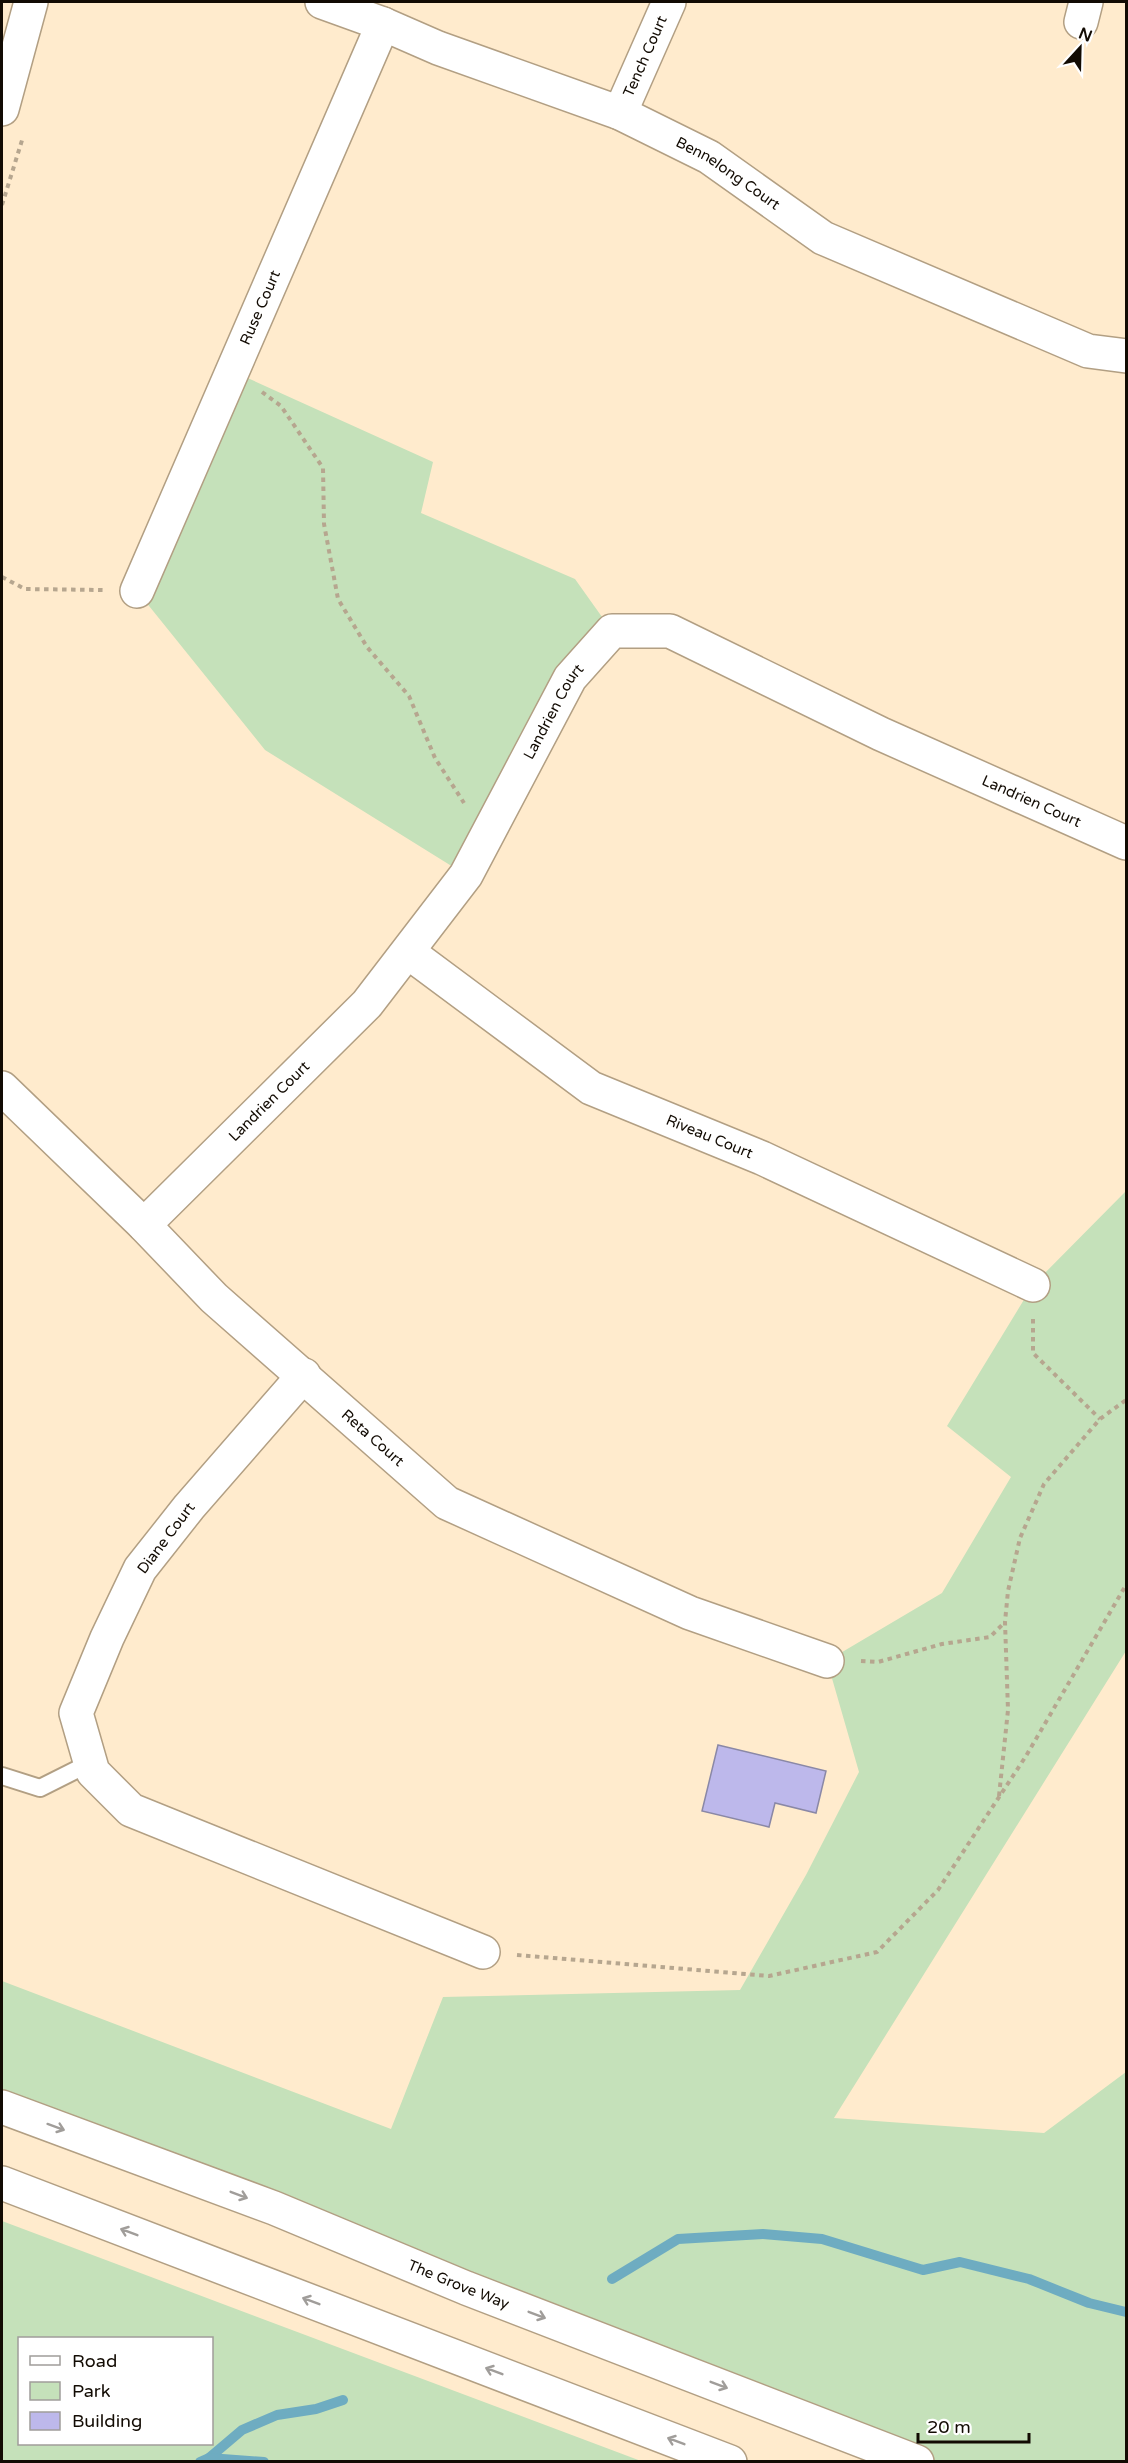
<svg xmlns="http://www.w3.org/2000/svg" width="1128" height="2463" viewBox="0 0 1128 2463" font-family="'Varela Round',sans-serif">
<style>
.green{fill:#c5e1ba;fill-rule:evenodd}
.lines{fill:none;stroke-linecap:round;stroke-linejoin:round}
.stream{stroke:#6eacc1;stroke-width:10}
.building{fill:#bdb8eb;stroke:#8a88a6;stroke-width:1.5}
.lane-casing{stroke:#b29f83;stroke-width:20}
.street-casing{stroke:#b29f83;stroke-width:36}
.secondary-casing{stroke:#b29f83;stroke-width:36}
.path{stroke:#b6a68f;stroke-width:4;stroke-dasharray:4.5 4.5;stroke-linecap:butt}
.lane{stroke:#fff;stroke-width:16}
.street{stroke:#fff;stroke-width:33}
.secondary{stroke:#fff;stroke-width:33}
.oneway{stroke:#a09d9a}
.labels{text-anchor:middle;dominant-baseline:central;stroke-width:5;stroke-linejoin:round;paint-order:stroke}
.street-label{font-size:15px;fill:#120b03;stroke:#fff}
</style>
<rect width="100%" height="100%" fill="#ffebcd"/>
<!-- green -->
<g class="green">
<polygon points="232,371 433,462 421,513 575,579 612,631 466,875 265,750 137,591"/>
<polygon points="1126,1191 1126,1651 834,2118 1044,2133 1126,2072 1126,2461 922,2461 2,2108 2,1981 391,2129 443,1997 740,1990 806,1875 859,1772 827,1661 942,1593 1011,1477 947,1426 1033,1285"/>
<path d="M2 2221 641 2461H2ZM212 2338V2444H20V2338Z"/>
</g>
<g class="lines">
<!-- stream -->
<g class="stream">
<polyline points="612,2279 678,2239 763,2234 822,2239 923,2270 960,2262 1029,2279 1089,2303 1126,2312"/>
<polyline points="209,2458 242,2430 277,2415 316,2409 343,2400"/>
<polyline points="200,2462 209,2458 264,2462"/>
</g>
</g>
<!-- building -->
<polygon class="building" points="718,1745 826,1771 816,1813 775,1803 769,1827 702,1811"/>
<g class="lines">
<defs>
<polyline id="lane" points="2,1776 40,1788 90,1763"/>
<g id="street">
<path id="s1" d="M322 2 383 24 438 48 620 113 709 157 823 238 1088 351 1126 356"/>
<polyline points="1081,22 1086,2"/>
<path id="s2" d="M620 113 669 2"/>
<path id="s3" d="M137 591 383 24"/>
<path id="s4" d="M408 952 591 1088 762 1158 1033 1285"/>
<path id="s5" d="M2 1088 144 1225 214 1298 447 1503 690 1613 827 1661"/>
<path id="s6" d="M144 1225 367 1004 466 875 570 678 612 631H670L881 734 1126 843"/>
<polyline points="304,1375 189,1507 140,1569 107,1638 76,1713 93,1772 131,1810 483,1952"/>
</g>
<g id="secondary">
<polyline points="2,109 31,2"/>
<path id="s7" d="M2 2107 274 2208 466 2288 917 2462"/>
<polyline points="2,2183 730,2462"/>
</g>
</defs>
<!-- lane casing -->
<use href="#lane" class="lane-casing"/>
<!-- street casing -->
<use href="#street" class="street-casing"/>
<!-- secondary casing -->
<use href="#secondary" class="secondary-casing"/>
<!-- path -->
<g class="path">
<polyline points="2,205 23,137"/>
<polyline points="262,392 281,406 323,468 324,524 338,599 367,647 409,696 435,758 464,803"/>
<polyline points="2,577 25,589 103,590"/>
<polyline points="1033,1319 1033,1353 1100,1419"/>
<polyline points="861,1661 878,1662 942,1644 990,1637 1004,1623"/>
<polyline points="999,1796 1008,1710 1005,1622 1008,1591 1020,1538 1044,1484 1100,1419 1126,1400"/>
<polyline points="517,1955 769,1976 877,1952 938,1890 1026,1756 1126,1585"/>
</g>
<!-- lane -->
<use href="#lane" class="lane"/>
<!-- street -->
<use href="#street" class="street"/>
<!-- secondary -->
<use href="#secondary" class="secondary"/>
</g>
<!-- one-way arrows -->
<defs><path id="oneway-shaft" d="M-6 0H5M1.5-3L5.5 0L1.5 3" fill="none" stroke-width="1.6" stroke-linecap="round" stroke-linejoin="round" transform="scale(1.5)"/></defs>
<g class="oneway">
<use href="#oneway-shaft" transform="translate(56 2127) rotate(20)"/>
<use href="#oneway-shaft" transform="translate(239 2195) rotate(21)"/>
<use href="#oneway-shaft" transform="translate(129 2232) rotate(-159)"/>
<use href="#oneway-shaft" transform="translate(311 2301) rotate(-159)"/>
<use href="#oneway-shaft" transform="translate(537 2315) rotate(21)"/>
<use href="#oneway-shaft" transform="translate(494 2371) rotate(-159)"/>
<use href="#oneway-shaft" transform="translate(719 2385) rotate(21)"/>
<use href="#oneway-shaft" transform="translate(676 2441) rotate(-159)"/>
</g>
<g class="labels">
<!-- street labels -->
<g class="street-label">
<text stroke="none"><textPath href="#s2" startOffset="62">Tench Court</textPath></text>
<text stroke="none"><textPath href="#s1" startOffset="442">Bennelong Court</textPath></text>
<text stroke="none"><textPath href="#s3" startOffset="309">Ruse Court</textPath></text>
<text stroke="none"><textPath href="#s6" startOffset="662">Landrien Court</textPath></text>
<text stroke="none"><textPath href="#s6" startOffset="1220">Landrien Court</textPath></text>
<text stroke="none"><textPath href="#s6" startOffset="176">Landrien Court</textPath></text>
<text stroke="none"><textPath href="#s4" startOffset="356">Riveau Court</textPath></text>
<text stroke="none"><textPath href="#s5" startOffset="510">Reta Court</textPath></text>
<text transform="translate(166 1538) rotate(-53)">Diane Court</text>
<text stroke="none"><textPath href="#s7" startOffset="490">The Grove Way</textPath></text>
</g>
</g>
<!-- border -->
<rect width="1128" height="2463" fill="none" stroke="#120b03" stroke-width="6"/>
<!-- legend -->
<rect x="18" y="2337" width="195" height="108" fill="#ffffff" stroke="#a09d9a" stroke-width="1.5"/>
<rect x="30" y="2356" width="30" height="9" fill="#ffffff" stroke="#a09d9a" stroke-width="1.5"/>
<text x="72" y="2367" font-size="18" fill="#120b03">Road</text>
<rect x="30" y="2382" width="30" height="18" fill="#c5e1ba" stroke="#a09d9a" stroke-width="1.5"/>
<text x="72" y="2397" font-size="18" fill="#120b03">Park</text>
<rect x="30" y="2412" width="30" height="18" fill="#bdb8eb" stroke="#a09d9a" stroke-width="1.5"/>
<text x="72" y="2427" font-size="18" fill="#120b03">Building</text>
<!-- north arrow -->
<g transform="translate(1080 48) rotate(22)" stroke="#ffffff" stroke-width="4.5" paint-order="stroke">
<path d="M0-4.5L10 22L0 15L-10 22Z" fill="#120b03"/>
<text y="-9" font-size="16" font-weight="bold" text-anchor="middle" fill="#120b03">N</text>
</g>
<!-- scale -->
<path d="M918 2433v9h111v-9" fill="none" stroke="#120b03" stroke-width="3"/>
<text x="927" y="2433" font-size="18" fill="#120b03" stroke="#ffffff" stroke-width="4.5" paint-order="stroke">20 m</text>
</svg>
